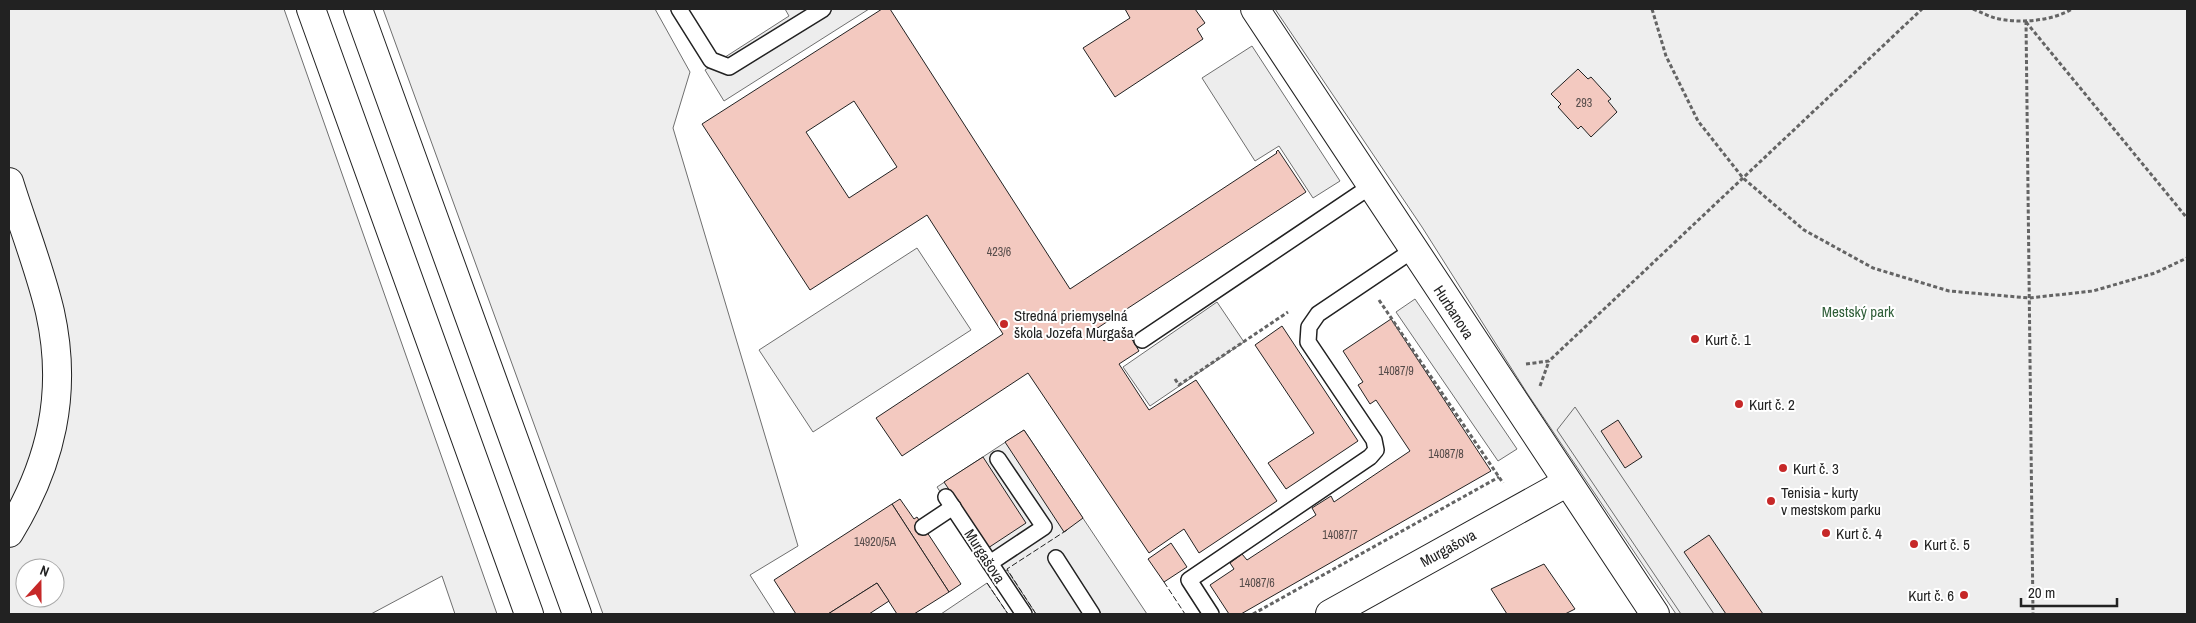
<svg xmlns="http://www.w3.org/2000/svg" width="2196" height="623" viewBox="0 0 2196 623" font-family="'Archivo Narrow',sans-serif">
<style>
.green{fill:#eee;stroke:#6f6f6f;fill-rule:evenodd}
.parking{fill:#ededed;stroke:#6f6f6f}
.building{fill:#f3c9c0;stroke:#222;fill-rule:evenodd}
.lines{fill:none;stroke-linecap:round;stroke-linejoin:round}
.service-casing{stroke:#222;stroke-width:18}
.minor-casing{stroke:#222;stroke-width:30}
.motorway-casing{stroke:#222;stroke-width:30}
.path{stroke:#646464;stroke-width:3;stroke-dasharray:4 2.5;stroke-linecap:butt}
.service{stroke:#fff;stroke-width:15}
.minor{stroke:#fff;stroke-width:28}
.motorway{stroke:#fff;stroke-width:28}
.fence{stroke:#222;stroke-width:1;stroke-dasharray:6 2.5;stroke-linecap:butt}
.poi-dot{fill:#c62828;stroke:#fff;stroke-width:2}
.labels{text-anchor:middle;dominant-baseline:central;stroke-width:4;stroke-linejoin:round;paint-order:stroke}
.number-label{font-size:12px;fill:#564c4a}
.park-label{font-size:15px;fill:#2f5e38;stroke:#fff}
.street-label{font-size:15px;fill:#222;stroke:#fff}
.poi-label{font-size:15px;fill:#222;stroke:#fff;text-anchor:start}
</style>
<rect width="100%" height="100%" fill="#fff"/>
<!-- green -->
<g class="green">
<path d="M9 9H284L497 614H455L442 576 371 614H9ZM25 568H55V598H25Z"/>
<polygon points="383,9 655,9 690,72 673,128 798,546 750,575 775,614 603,614"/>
<polygon points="1275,9 2187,9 2187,614 1676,614 1527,393 1422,227"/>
<polygon points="917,248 971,330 813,432 759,350"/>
<polygon points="987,583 1008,614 941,614"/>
</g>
<!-- parking -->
<g class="parking">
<polygon points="785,9 869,9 724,101 705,70 789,16"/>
<polygon points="1252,46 1340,181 1313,198 1279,146 1255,161 1202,78"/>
<polygon points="1415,299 1517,449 1498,461 1396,312"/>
<polygon points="1217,302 1244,342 1150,406 1123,367"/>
<polygon points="1575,407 1714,614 1681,614 1557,430"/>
<polygon points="1024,430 1147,614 1036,614 1007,570 996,576 937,487"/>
</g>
<!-- building -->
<g class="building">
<path d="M882 9H890L1070 289 1277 153 1276 152 1278 150 1306 192 1096 329 1104 341 1124 328 1133 341 1139 351 1119 364 1149 410 1196 380 1277 501 1199 553 1184 529 1149 553 1028 373 902 456 876 418 1003 334 927 215 810 290 702 124ZM854 101 897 167 849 198 806 132Z"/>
<polygon points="1125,9 1195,9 1205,23 1197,29 1203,39 1115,97 1083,48 1130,18"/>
<polygon points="1578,69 1588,79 1591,77 1611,99 1608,101 1617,112 1591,137 1581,126 1578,129 1558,107 1561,104 1551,94"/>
<polygon points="1391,319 1491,471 1241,614 1229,614 1210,585 1234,569 1230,563 1242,554 1247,560 1316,515 1312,508 1331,496 1334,502 1410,451 1376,400 1370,404 1358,385 1363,382 1343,351"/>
<polygon points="1282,326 1358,441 1286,489 1268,463 1314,433 1255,345"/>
<polygon points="1618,420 1642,457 1625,468 1601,431"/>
<polygon points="1024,430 1083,518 1064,532 1005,442"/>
<polygon points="983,457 1026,523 988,548 944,482"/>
<polygon points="900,499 914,519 917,517 961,584 949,592 892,504"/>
<polygon points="892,504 949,592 914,614 897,614 877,583 828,614 796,614 774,580"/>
<polygon points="1709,535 1763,614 1726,614 1684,552"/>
<polygon points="1171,543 1187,567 1164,582 1148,559"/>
<polygon points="1544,564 1575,609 1565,614 1507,614 1491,589"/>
<polygon points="877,583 889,601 869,614 828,614"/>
</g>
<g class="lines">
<defs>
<g id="service">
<polyline points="679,9 711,60 729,67 823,9"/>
<polyline points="1142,340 1371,186"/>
<polyline points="946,497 1024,614"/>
<polyline points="923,527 953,507"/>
<polyline points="1056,558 1092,614"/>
<polyline points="990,563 1044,527 998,459"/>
<polyline points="1211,614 1189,580 1370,457 1376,450 1374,440 1308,342 1309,327 1318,314 1413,250"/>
</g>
<g id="minor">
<polyline points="1255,9 1655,614"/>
<path d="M9 182C22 224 40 269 50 312 68 393 51 464 9 533"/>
<polyline points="1330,614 1566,483"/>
</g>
<g id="motorway">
<polyline points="311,9 529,614"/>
<polyline points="358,9 577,614"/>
</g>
</defs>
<!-- service casing -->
<use href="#service" class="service-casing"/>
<!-- minor casing -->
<use href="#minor" class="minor-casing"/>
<!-- motorway casing -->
<use href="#motorway" class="motorway-casing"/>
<!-- path -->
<g class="path">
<polyline points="1652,9 1666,56 1698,121 1743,178 1804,230 1873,268 1949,291 2029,298 2093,291 2155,273 2187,258"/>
<path d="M1973 9C1981 12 1988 16 1995 18 2019 24 2052 21 2072 9"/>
<polyline points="2026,21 2033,614"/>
<polyline points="2026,22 2187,218"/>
<polyline points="1379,300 1503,483"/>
<polyline points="1526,364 1549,361 1922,9"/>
<polyline points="1175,379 1179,385 1288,312"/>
<polyline points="1540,386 1549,361"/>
<polyline points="1253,614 1499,477"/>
</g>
<!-- service -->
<use href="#service" class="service"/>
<!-- minor -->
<use href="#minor" class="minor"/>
<!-- motorway -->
<use href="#motorway" class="motorway"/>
<!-- fence -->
<g class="fence">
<polyline points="1164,582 1185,614"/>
<polyline points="987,583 1008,614"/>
<polyline points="1036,614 1007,569 1067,530"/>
</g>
</g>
<!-- markers -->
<g class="poi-dot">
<circle cx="1004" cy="324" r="5"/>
<circle cx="1695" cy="339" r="5"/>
<circle cx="1739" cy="404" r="5"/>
<circle cx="1783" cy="468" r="5"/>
<circle cx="1771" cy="501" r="5"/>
<circle cx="1826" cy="533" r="5"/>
<circle cx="1914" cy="544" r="5"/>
<circle cx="1964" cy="595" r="5"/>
</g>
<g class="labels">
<!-- number labels -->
<g class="number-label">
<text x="1584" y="103">293</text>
<text x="999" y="252">423/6</text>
<text x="1396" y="371">14087/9</text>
<text x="1446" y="454">14087/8</text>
<text x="1340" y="535">14087/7</text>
<text x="875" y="542">14920/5A</text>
<text x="1257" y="583">14087/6</text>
</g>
<!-- park labels -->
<g class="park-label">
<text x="1858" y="311">Mestský park</text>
</g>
<!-- street labels -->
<g class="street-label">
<text transform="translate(1454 312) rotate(57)">Hurbanova</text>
<text transform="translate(1448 548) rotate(-29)">Murgašova</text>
<text transform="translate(985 556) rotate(57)">Murgašova</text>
</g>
<!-- poi labels -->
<g class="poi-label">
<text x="1014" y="315">Stredná priemyselná<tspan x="1014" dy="17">škola Jozefa Murgaša</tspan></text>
<text x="1705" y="339">Kurt č. 1</text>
<text x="1749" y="404">Kurt č. 2</text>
<text x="1793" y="468">Kurt č. 3</text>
<text x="1781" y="492">Tenisia - kurty<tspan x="1781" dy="17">v mestskom parku</tspan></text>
<text x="1836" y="533">Kurt č. 4</text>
<text x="1924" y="544">Kurt č. 5</text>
<text x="1954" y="595" text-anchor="end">Kurt č. 6</text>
</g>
</g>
<!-- border -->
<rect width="2196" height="623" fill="none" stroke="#222222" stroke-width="20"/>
<!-- north arrow -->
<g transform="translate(40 583) rotate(21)"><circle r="24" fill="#ffffff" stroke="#a7a7a7"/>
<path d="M0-4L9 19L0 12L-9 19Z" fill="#c62828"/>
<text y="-8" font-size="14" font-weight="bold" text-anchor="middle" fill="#222222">N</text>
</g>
<!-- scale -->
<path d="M2021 598v8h96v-8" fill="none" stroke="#222222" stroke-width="2.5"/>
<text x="2028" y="598" font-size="15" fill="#222222" stroke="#ffffff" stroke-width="4" paint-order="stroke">20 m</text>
</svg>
